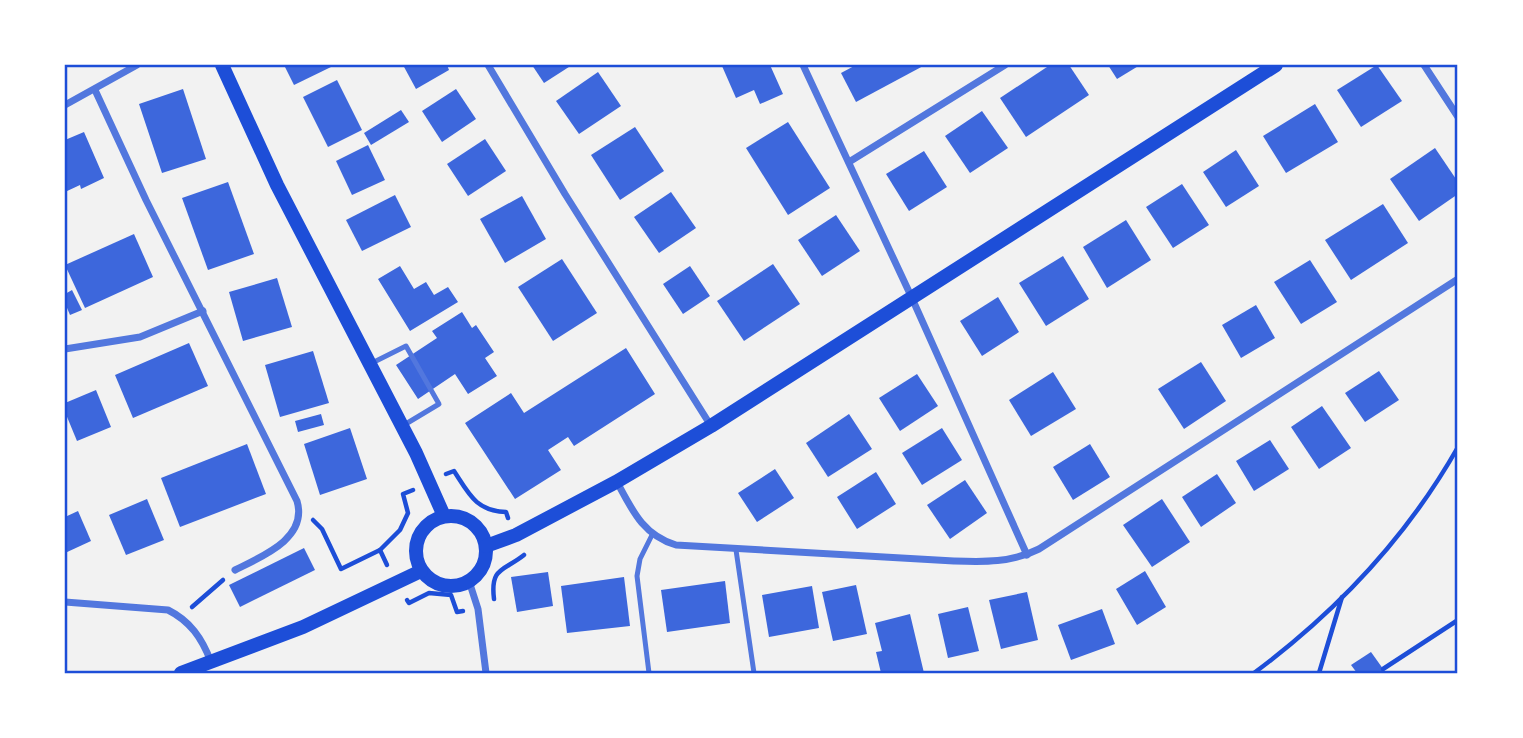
<svg xmlns="http://www.w3.org/2000/svg" width="1523" height="738" viewBox="0 0 1523 738" font-family="Karla,sans-serif">
<style>
.building{fill:#3d67dc}
.lines{fill:none;stroke-linecap:round;stroke-linejoin:round}
.path{stroke:#1d4ed8;stroke-width:4.5}
.service{stroke:#5277de;stroke-width:5}
.minor{stroke:#5277de;stroke-width:7}
.secondary{stroke:#1d4ed8;stroke-width:14}
.neatline{fill:none;stroke:#1d4ed8;stroke-width:2.5}
</style>
<rect width="100%" height="100%" fill="#f2f2f2"/>
<!-- building -->
<g class="building">
<polygon points="284,65 330,65 331,67 294,85"/>
<polygon points="403,65 447,65 449,70 416,89"/>
<polygon points="532,65 572,65 544,83"/>
<polygon points="724,65 770,65 783,94 760,104 754,90 736,98 722,66"/>
<polygon points="856,65 925,65 856,102 841,73"/>
<polygon points="1050,65 1069,65 1089,95 1026,137 1000,98"/>
<polygon points="1108,65 1140,65 1117,79"/>
<polygon points="1377,65 1402,101 1361,127 1337,90"/>
<polygon points="598,72 621,106 579,134 556,101"/>
<polygon points="337,80 362,130 328,147 303,97"/>
<polygon points="183,89 206,159 162,173 139,104"/>
<polygon points="456,89 476,119 442,142 422,111"/>
<polygon points="1315,104 1338,142 1286,173 1263,136"/>
<polygon points="401,110 409,122 371,145 364,133"/>
<polygon points="982,111 1008,148 970,173 945,136"/>
<polygon points="788,122 830,188 788,215 746,148"/>
<polygon points="635,127 664,171 620,200 591,155"/>
<polygon points="84,132 104,178 81,189 80,185 65,192 65,140"/>
<polygon points="485,139 506,171 468,196 447,164"/>
<polygon points="368,145 385,180 352,195 336,161"/>
<polygon points="1435,148 1458,182 1458,194 1419,221 1390,179"/>
<polygon points="1236,150 1259,186 1226,207 1203,172"/>
<polygon points="924,151 947,187 909,211 886,174"/>
<polygon points="228,182 254,254 208,270 182,198"/>
<polygon points="1182,184 1209,225 1173,248 1146,207"/>
<polygon points="671,192 696,228 659,253 634,217"/>
<polygon points="395,195 411,227 362,251 346,220"/>
<polygon points="522,196 546,239 505,263 480,219"/>
<polygon points="1383,204 1408,243 1351,280 1325,240"/>
<polygon points="836,215 860,251 822,276 798,240"/>
<polygon points="1126,220 1151,260 1107,288 1083,247"/>
<polygon points="134,234 153,277 85,308 65,265"/>
<polygon points="1063,256 1089,299 1046,326 1019,283"/>
<polygon points="562,259 597,313 553,341 518,287"/>
<polygon points="1310,260 1337,302 1301,324 1274,282"/>
<polygon points="773,264 800,304 744,341 717,301"/>
<polygon points="400,266 414,289 426,282 434,295 448,287 458,302 410,331 378,279"/>
<polygon points="690,266 710,296 683,314 663,284"/>
<polygon points="277,278 292,327 243,341 229,292"/>
<polygon points="72,290 82,310 70,315 65,303 65,294"/>
<polygon points="998,297 1019,332 982,356 960,321"/>
<polygon points="1256,305 1275,338 1241,358 1222,325"/>
<polygon points="462,312 472,328 476,325 494,352 485,358 497,376 468,394 455,374 418,399 396,365 437,338 432,331"/>
<polygon points="189,343 208,386 133,418 115,375"/>
<polygon points="626,348 655,394 574,446 568,437 548,450 561,470 515,499 465,423 511,393 524,413"/>
<polygon points="313,351 329,403 280,417 265,365"/>
<polygon points="1201,362 1226,401 1184,429 1158,389"/>
<polygon points="1379,371 1399,400 1365,422 1345,393"/>
<polygon points="1053,372 1076,409 1031,436 1009,400"/>
<polygon points="917,374 938,406 900,431 879,398"/>
<polygon points="96,390 111,427 77,441 65,412 65,403"/>
<polygon points="1322,406 1351,448 1319,469 1291,427"/>
<polygon points="321,414 324,425 298,432 295,421"/>
<polygon points="849,414 872,449 828,477 806,443"/>
<polygon points="350,428 367,479 320,495 304,444"/>
<polygon points="942,428 962,460 922,485 902,453"/>
<polygon points="1270,440 1289,469 1254,491 1236,461"/>
<polygon points="247,444 266,494 180,527 161,478"/>
<polygon points="1090,444 1110,477 1073,500 1053,467"/>
<polygon points="775,469 794,498 757,522 738,493"/>
<polygon points="876,472 896,504 857,529 837,497"/>
<polygon points="1217,474 1236,503 1201,527 1182,497"/>
<polygon points="965,480 987,513 950,539 927,505"/>
<polygon points="147,499 164,540 126,555 109,515"/>
<polygon points="1162,499 1190,542 1152,567 1123,525"/>
<polygon points="78,511 91,541 65,553 65,517"/>
<polygon points="304,548 315,570 240,607 229,585"/>
<polygon points="1145,571 1166,607 1137,625 1116,589"/>
<polygon points="548,572 553,606 517,612 511,577"/>
<polygon points="624,577 630,626 567,633 561,586"/>
<polygon points="725,581 730,623 667,632 661,590"/>
<polygon points="856,585 867,634 833,641 822,592"/>
<polygon points="812,586 819,628 769,637 762,595"/>
<polygon points="1027,592 1038,640 1001,649 989,600"/>
<polygon points="968,607 979,651 948,658 938,614"/>
<polygon points="1102,609 1115,644 1071,660 1058,625"/>
<polygon points="910,614 924,673 881,673 876,652 882,651 875,623"/>
<polygon points="1371,652 1386,673 1357,673 1351,665"/>
</g>
<g class="lines">
<!-- path -->
<g class="path">
<path d="M446 474 454 471C469 494 476 511 506 512L508 518"/>
<polyline points="313,520 322,529 341,569 380,550 387,565"/>
<polyline points="380,550 400,530 408,513 403,494 413,490"/>
<path d="M494 599C490 567 504 571 524 555"/>
<polyline points="407,600 409,603 429,593 451,595 457,612 463,611"/>
<polyline points="192,607 223,580"/>
<polyline points="1383,669 1458,620"/>
<path d="M1254 673C1336 612 1407 537 1458 447"/>
<polyline points="1319,673 1342,597"/>
</g>
<!-- service -->
<g class="service">
<polyline points="370,364 406,346 439,404 404,425"/>
<polyline points="736,550 754,673"/>
<polyline points="649,673 637,576 640,559 652,535"/>
</g>
<!-- minor -->
<g class="minor">
<polyline points="488,65 565,194 711,426"/>
<polyline points="803,65 911,296 1027,555"/>
<polyline points="1424,65 1458,117"/>
<path d="M95 90 146 200 297 501C308 538 263 556 235 570"/>
<polyline points="65,105 137,65"/>
<polyline points="849,162 1005,65"/>
<polyline points="65,349 140,337 203,311"/>
<path d="M617 482C632 510 643 535 676 545L954 561C984 562 1011 563 1039 549L1458 279"/>
<polyline points="469,581 478,609 486,673"/>
<path d="M65 602 168 610C190 621 202 638 211 662"/>
</g>
<!-- secondary -->
<g class="secondary">
<polyline points="222,65 277,185 416,453 444,516"/>
<circle cx="451" cy="551" r="35"/>
<polyline points="486,546 516,535 616,482 711,426 1276,65"/>
<polyline points="181,673 303,627 421,571"/>
</g>
</g>
<!-- border -->
<rect width="1523" height="738" fill="none" stroke="#ffffff" stroke-width="133"/>
<rect x="66" y="66" width="1390" height="606" class="neatline"/>
</svg>
